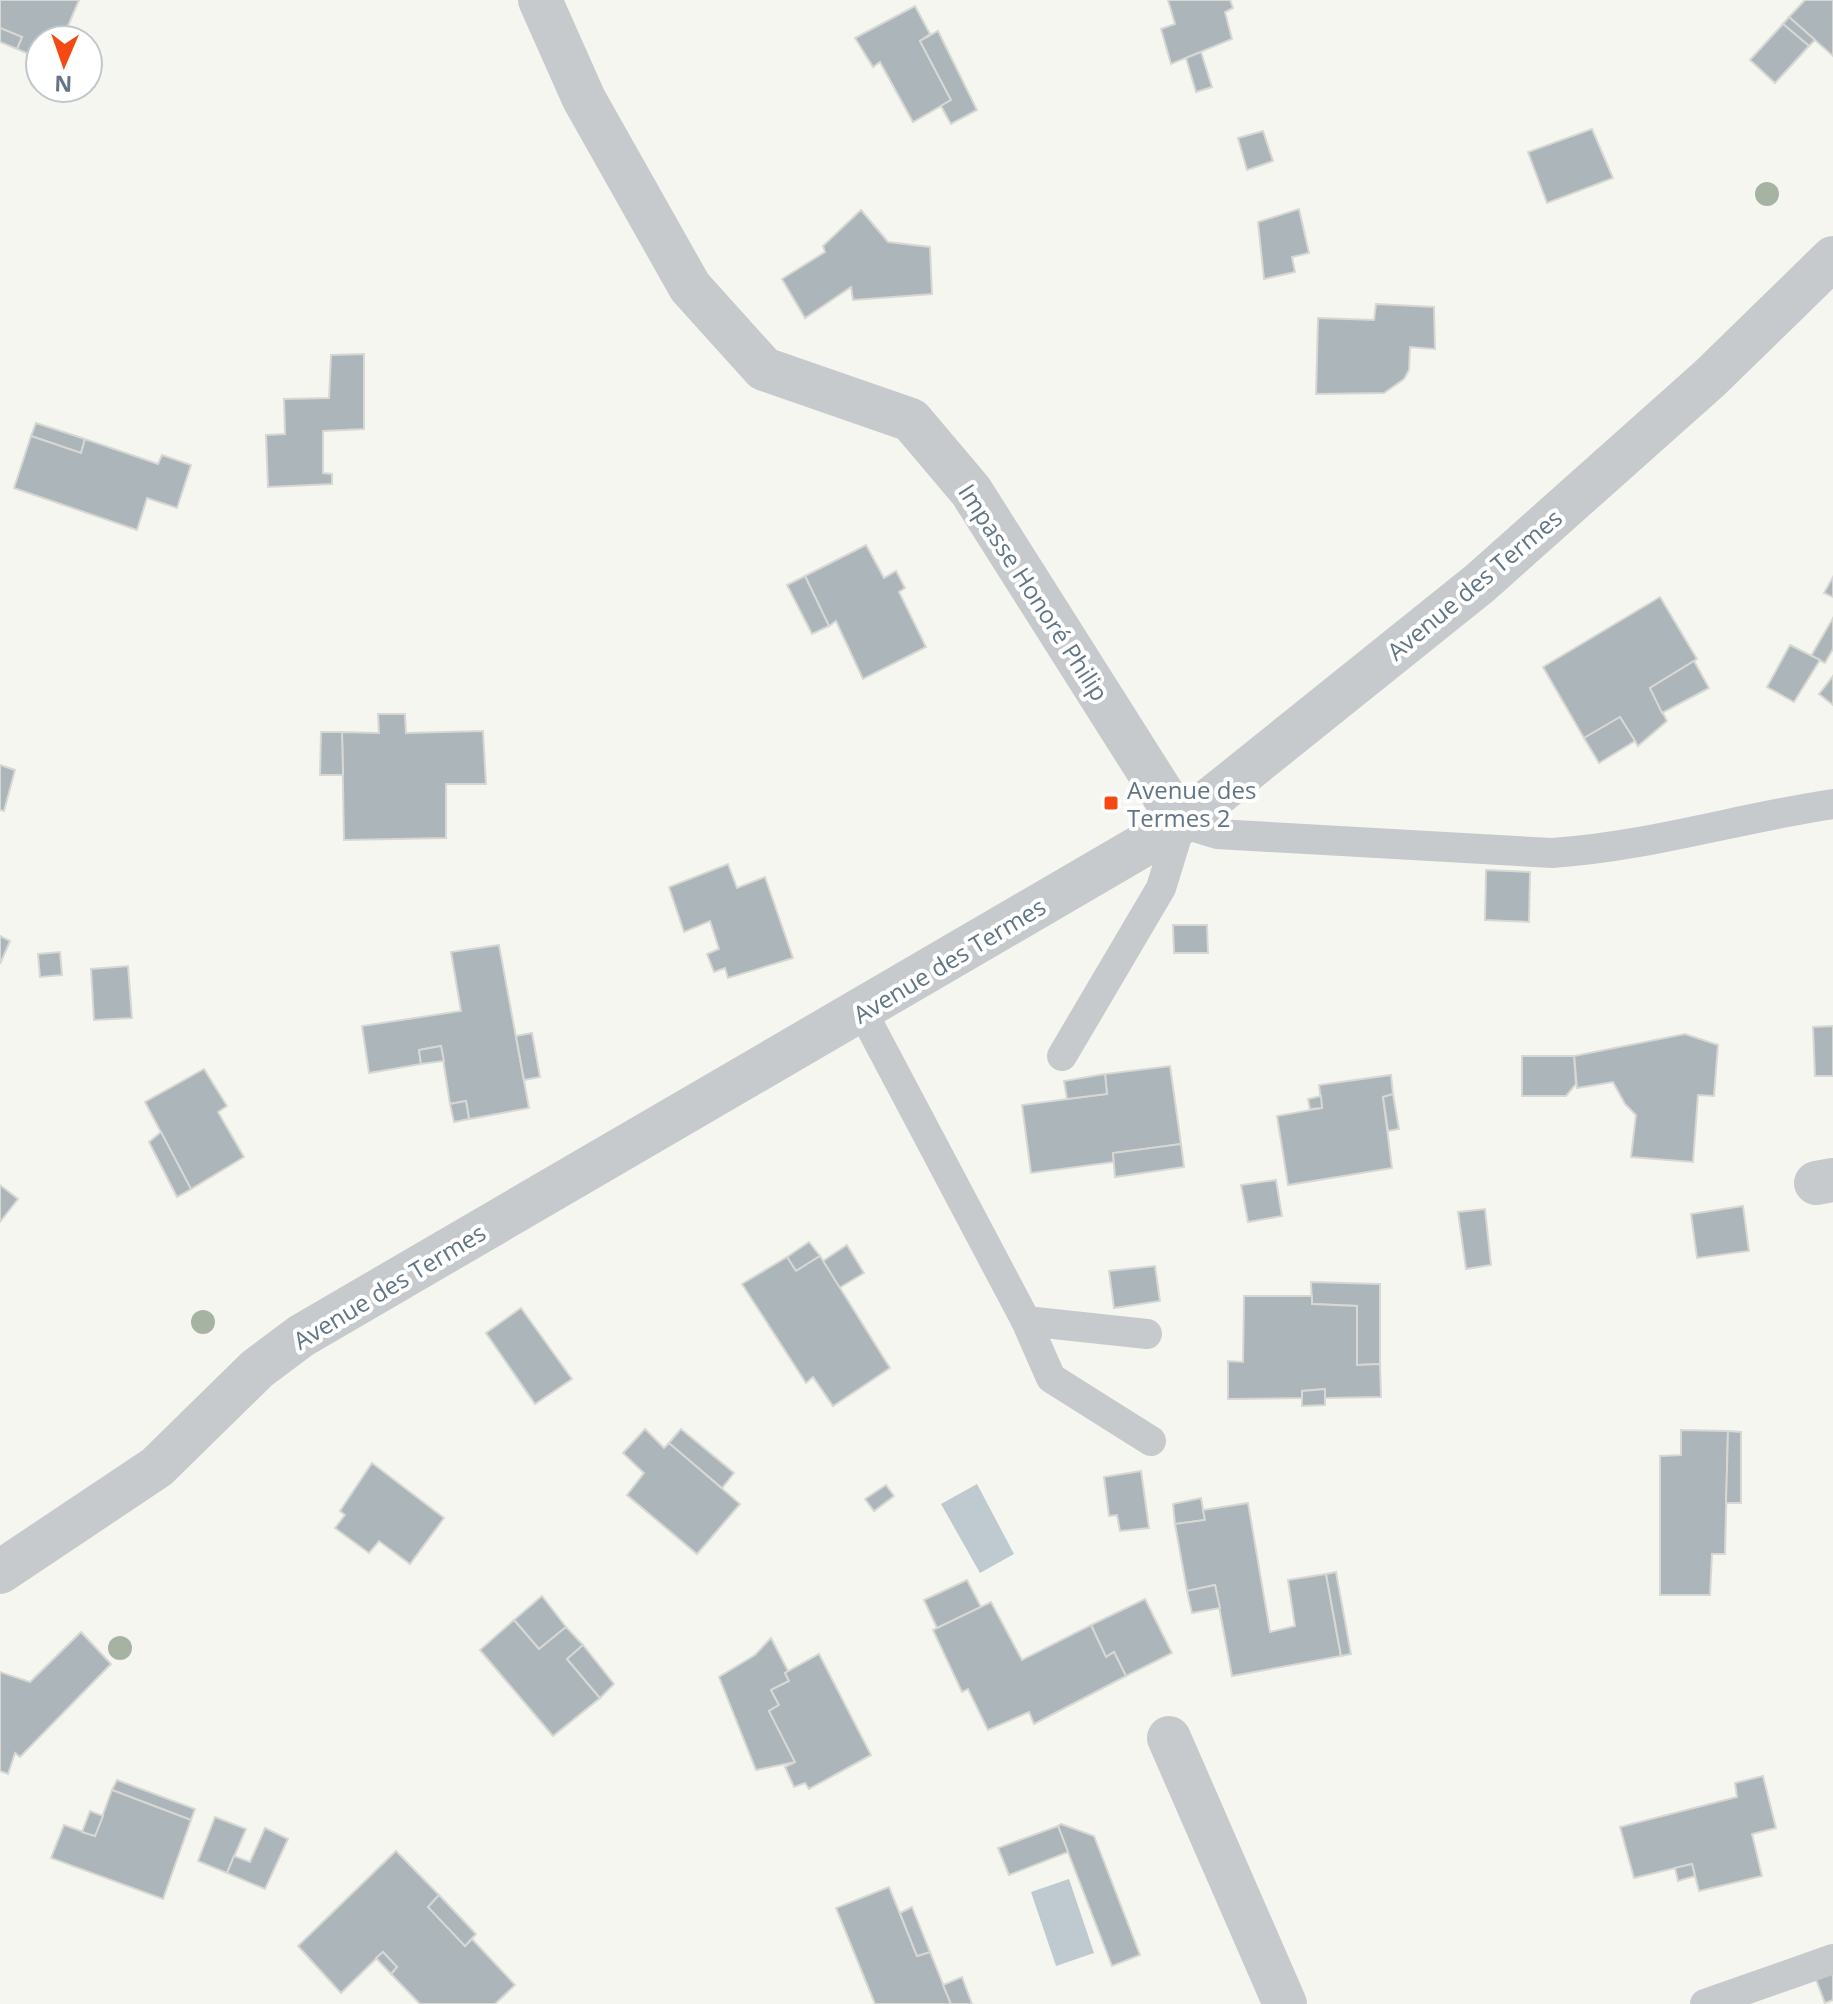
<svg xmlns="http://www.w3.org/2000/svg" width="1833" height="2004" viewBox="0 0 1833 2004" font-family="'Open Sans',sans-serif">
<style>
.water{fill:#becacf}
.building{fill:#acb5ba;stroke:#d7d7d4;stroke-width:2}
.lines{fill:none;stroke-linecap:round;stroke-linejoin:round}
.service{stroke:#c7cacd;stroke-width:30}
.minor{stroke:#c7cacd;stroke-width:44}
.tree{fill:#a7b3a2}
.poi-dot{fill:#f44912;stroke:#fff;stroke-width:3}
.labels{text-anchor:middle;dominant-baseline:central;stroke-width:8;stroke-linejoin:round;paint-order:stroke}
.street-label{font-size:24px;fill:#617585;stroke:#fff}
.poi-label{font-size:24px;fill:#617585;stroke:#fff;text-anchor:start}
</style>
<rect width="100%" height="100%" fill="#f6f6f1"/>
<!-- water -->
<g class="water">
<polygon points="977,1484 1014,1554 980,1573 941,1504"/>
<polygon points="1069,1879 1094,1953 1056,1966 1031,1892"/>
</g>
<!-- building -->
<g class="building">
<polygon points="0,0 79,0 62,40 40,40 40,59 17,49 22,37 0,28"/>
<polygon points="1168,0 1230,0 1233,8 1225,12 1232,39 1171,64 1161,29 1175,24"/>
<polygon points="1805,0 1833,0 1833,56 1789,17"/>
<polygon points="915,6 930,34 920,41 951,100 913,122 880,62 873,67 855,38"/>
<polygon points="1789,17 1815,40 1809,46 1783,24"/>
<polygon points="1783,24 1809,46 1775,83 1750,60"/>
<polygon points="0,28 22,37 17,49 0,42"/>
<polygon points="938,31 977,110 951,124 941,106 951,100 920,41"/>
<polygon points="1201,52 1212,87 1196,92 1186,58"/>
<polygon points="1592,129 1613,178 1547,203 1528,152"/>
<polygon points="1263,131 1273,161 1247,170 1238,138"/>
<polygon points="1299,209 1309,253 1292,257 1295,272 1264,279 1258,222"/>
<polygon points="861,210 888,242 930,247 932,294 853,300 851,287 805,318 782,279 825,252 823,246"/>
<polygon points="1376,304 1434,307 1435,349 1410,347 1409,370 1404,379 1384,393 1316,394 1318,318 1374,320"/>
<polygon points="364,354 364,429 323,431 323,473 332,474 332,484 268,487 266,435 285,434 284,399 329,398 331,355"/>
<polygon points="36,423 85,439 81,453 31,436"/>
<polygon points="31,436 81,453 85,439 158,464 162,455 191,465 177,508 147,498 137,530 14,488"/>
<polygon points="866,545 884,578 896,571 905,588 899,592 926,647 863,679 836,621 829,626 805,576"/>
<polygon points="805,576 829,626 812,634 787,585"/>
<polygon points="1833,577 1833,597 1824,593"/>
<polygon points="1660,597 1697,659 1650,688 1667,721 1638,746 1620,717 1584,738 1543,667"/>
<polygon points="1833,618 1833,649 1825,663 1811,656"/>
<polygon points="1790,645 1820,660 1794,702 1767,687"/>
<polygon points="1694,661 1709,688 1662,713 1650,688"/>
<polygon points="1833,676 1833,705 1819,694"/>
<polygon points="378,714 405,714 406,733 483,731 486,784 446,784 446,838 344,840 342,732 379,733"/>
<polygon points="1620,717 1635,741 1599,763 1584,738"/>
<polygon points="321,732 342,732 343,775 320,775"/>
<polygon points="0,765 15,770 4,811 0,810"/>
<polygon points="728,864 737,888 765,877 793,958 728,978 725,968 714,972 707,954 719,949 710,921 684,932 669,887"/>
<polygon points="1486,870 1530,872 1529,922 1485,920"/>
<polygon points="1173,925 1207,925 1208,953 1174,953"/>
<polygon points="0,936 10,941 0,964"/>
<polygon points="499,945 529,1108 469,1119 466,1101 450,1104 441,1046 419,1050 421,1064 369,1073 362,1026 461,1011 451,952"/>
<polygon points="60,952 62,975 40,977 38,954"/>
<polygon points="128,966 132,1018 94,1020 91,969"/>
<polygon points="1833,1026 1833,1076 1815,1076 1813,1027"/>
<polygon points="532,1033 540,1077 524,1080 516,1036"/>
<polygon points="1685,1034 1718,1045 1714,1096 1698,1095 1693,1162 1631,1157 1636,1115 1625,1104 1613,1082 1577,1088 1574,1056"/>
<polygon points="441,1046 444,1061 421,1064 419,1050"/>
<polygon points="1522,1056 1574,1056 1576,1084 1566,1096 1522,1096"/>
<polygon points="1170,1066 1181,1144 1113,1153 1114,1162 1031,1173 1022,1105 1107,1094 1105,1074"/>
<polygon points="204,1069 227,1106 218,1112 244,1157 191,1189 145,1102"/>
<polygon points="1105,1074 1107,1094 1067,1099 1064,1081"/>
<polygon points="1391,1075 1393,1094 1383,1097 1392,1168 1288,1185 1277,1116 1322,1108 1319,1085"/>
<polygon points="1393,1094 1399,1129 1388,1131 1383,1097"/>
<polygon points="1321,1096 1322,1108 1310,1109 1308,1099"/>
<polygon points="466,1101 469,1119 454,1122 450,1104"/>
<polygon points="161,1132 191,1189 177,1197 149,1142"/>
<polygon points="1181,1144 1184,1167 1115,1177 1113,1153"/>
<polygon points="1276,1180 1282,1216 1248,1222 1241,1185"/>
<polygon points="0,1185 18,1199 0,1222"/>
<polygon points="1743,1206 1749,1251 1697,1258 1691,1214"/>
<polygon points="1485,1209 1491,1265 1466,1269 1458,1212"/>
<polygon points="809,1242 820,1256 796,1271 787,1257"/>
<polygon points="847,1245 864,1273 839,1288 823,1261"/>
<polygon points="820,1256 890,1368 833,1406 813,1377 806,1383 742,1284 787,1257 796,1271"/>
<polygon points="1155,1266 1160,1301 1114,1308 1109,1271"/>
<polygon points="1311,1282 1380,1284 1380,1364 1357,1365 1357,1306 1312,1304"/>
<polygon points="1244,1296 1312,1296 1312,1304 1357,1306 1357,1365 1380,1364 1381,1397 1325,1398 1325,1389 1302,1391 1302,1398 1228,1399 1228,1361 1243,1362"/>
<polygon points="521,1308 572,1379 535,1404 486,1333"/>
<polygon points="1325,1389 1325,1405 1302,1406 1302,1391"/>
<polygon points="645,1429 664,1448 669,1443 740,1504 697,1554 627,1495 644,1473 623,1453"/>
<polygon points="681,1429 734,1473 722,1488 669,1443"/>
<polygon points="1681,1430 1728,1431 1725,1554 1712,1554 1710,1595 1660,1595 1660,1456 1681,1455"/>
<polygon points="1728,1431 1741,1432 1741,1503 1726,1503"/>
<polygon points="372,1463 444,1518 410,1564 379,1541 369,1553 335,1528 345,1515 340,1511"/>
<polygon points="1141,1471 1149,1528 1120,1531 1117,1515 1109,1516 1104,1477"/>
<polygon points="886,1485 894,1496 874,1511 865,1499"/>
<polygon points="1201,1498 1205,1520 1175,1524 1173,1504"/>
<polygon points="1248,1503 1270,1632 1295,1626 1288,1580 1326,1574 1341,1656 1232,1676 1215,1585 1187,1591 1175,1524 1205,1520 1203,1510"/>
<polygon points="1336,1572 1351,1654 1341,1656 1326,1574"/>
<polygon points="967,1580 981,1607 937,1628 924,1600"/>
<polygon points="1215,1585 1220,1608 1192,1613 1187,1591"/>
<polygon points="542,1596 566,1627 539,1649 514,1620"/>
<polygon points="1145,1599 1172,1653 1126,1676 1114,1652 1106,1657 1091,1625"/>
<polygon points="991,1602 1022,1660 1091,1625 1106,1657 1114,1652 1126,1676 1034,1724 1029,1712 988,1730 968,1689 962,1692 933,1630"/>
<polygon points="514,1620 539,1649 566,1627 583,1645 567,1659 600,1698 553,1736 480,1650"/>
<polygon points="81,1632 111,1664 20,1757 15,1753 8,1774 0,1771 0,1672 30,1682"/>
<polygon points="771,1638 788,1671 785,1673 789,1681 771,1690 779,1705 769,1711 795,1762 756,1770 719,1677 755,1655"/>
<polygon points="583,1645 614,1684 600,1698 567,1659"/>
<polygon points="819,1654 871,1755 809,1789 805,1783 794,1787 785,1767 795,1762 769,1711 779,1705 771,1690 789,1681 785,1673"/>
<polygon points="1763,1776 1776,1828 1752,1834 1762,1876 1699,1891 1692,1864 1634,1878 1620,1827 1737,1797 1735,1783"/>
<polygon points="117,1780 195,1809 191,1820 112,1790"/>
<polygon points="112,1790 191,1820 163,1899 51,1858 64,1825 95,1836"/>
<polygon points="90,1811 103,1816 95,1836 82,1832"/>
<polygon points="215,1817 246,1829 227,1873 198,1861"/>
<polygon points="1061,1824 1094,1836 1140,1955 1112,1966 1058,1826"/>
<polygon points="1058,1826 1068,1852 1009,1875 998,1848"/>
<polygon points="265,1828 288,1839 265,1889 227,1873 234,1856 250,1862"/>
<polygon points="396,1851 439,1895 428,1907 465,1946 472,1939 515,1985 495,2004 420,2004 391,1974 397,1967 383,1952 341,1993 298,1946"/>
<polygon points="1692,1864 1695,1876 1678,1881 1675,1868"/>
<polygon points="889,1887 917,1956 930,1952 951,2004 875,2004 836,1908"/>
<polygon points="439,1895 476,1934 465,1946 428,1907"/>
<polygon points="912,1907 930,1952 917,1956 900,1913"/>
<polygon points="383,1952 397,1967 391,1974 376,1958"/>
<polygon points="1833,1971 1833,2000 1825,2003 1815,1977"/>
<polygon points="962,1977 972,2004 951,2004 943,1985"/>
</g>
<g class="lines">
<!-- service -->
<g class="service">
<polyline points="862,1011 1026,1321 1147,1334"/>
<path d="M1062 1056 1161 888 1181 823 1217 834 1552 853C1646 847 1739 818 1833 804"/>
<polyline points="1026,1321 1051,1378 1151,1441"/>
<polyline points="1705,2004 1833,1959"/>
</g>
<!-- minor -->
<g class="minor">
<polyline points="540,0 584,99 690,287 764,369 911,420 971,491 1181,823"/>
<polyline points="1816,1183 1833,1180"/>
<polyline points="0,1572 157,1467 257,1369 301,1336 1181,823 1480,583 1710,378 1833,258"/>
<polyline points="1169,1738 1285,2004"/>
</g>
</g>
<!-- trees -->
<g class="tree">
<circle cx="1767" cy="194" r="12"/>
<circle cx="203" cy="1322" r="12"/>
<circle cx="120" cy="1648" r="12"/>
</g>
<!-- markers -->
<rect class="poi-dot" x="1103" y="795" width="16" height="16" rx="4"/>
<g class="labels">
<!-- street labels -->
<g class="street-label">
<text transform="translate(1474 584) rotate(-40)">Avenue des Termes</text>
<text transform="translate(1034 592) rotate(57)">Impasse Honoré Philip</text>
<text transform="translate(949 960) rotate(-31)">Avenue des Termes</text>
<text transform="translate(389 1286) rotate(-31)">Avenue des Termes</text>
</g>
<!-- poi labels -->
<g class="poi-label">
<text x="1127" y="789">Avenue des<tspan x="1127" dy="28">Termes 2</tspan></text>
</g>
</g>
<!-- north arrow -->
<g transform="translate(64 64) rotate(182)"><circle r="38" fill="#ffffff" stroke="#c0c8ce" stroke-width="2"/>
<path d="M0-6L14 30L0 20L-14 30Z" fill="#f44912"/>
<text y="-12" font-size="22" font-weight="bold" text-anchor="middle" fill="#617585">N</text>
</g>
</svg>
